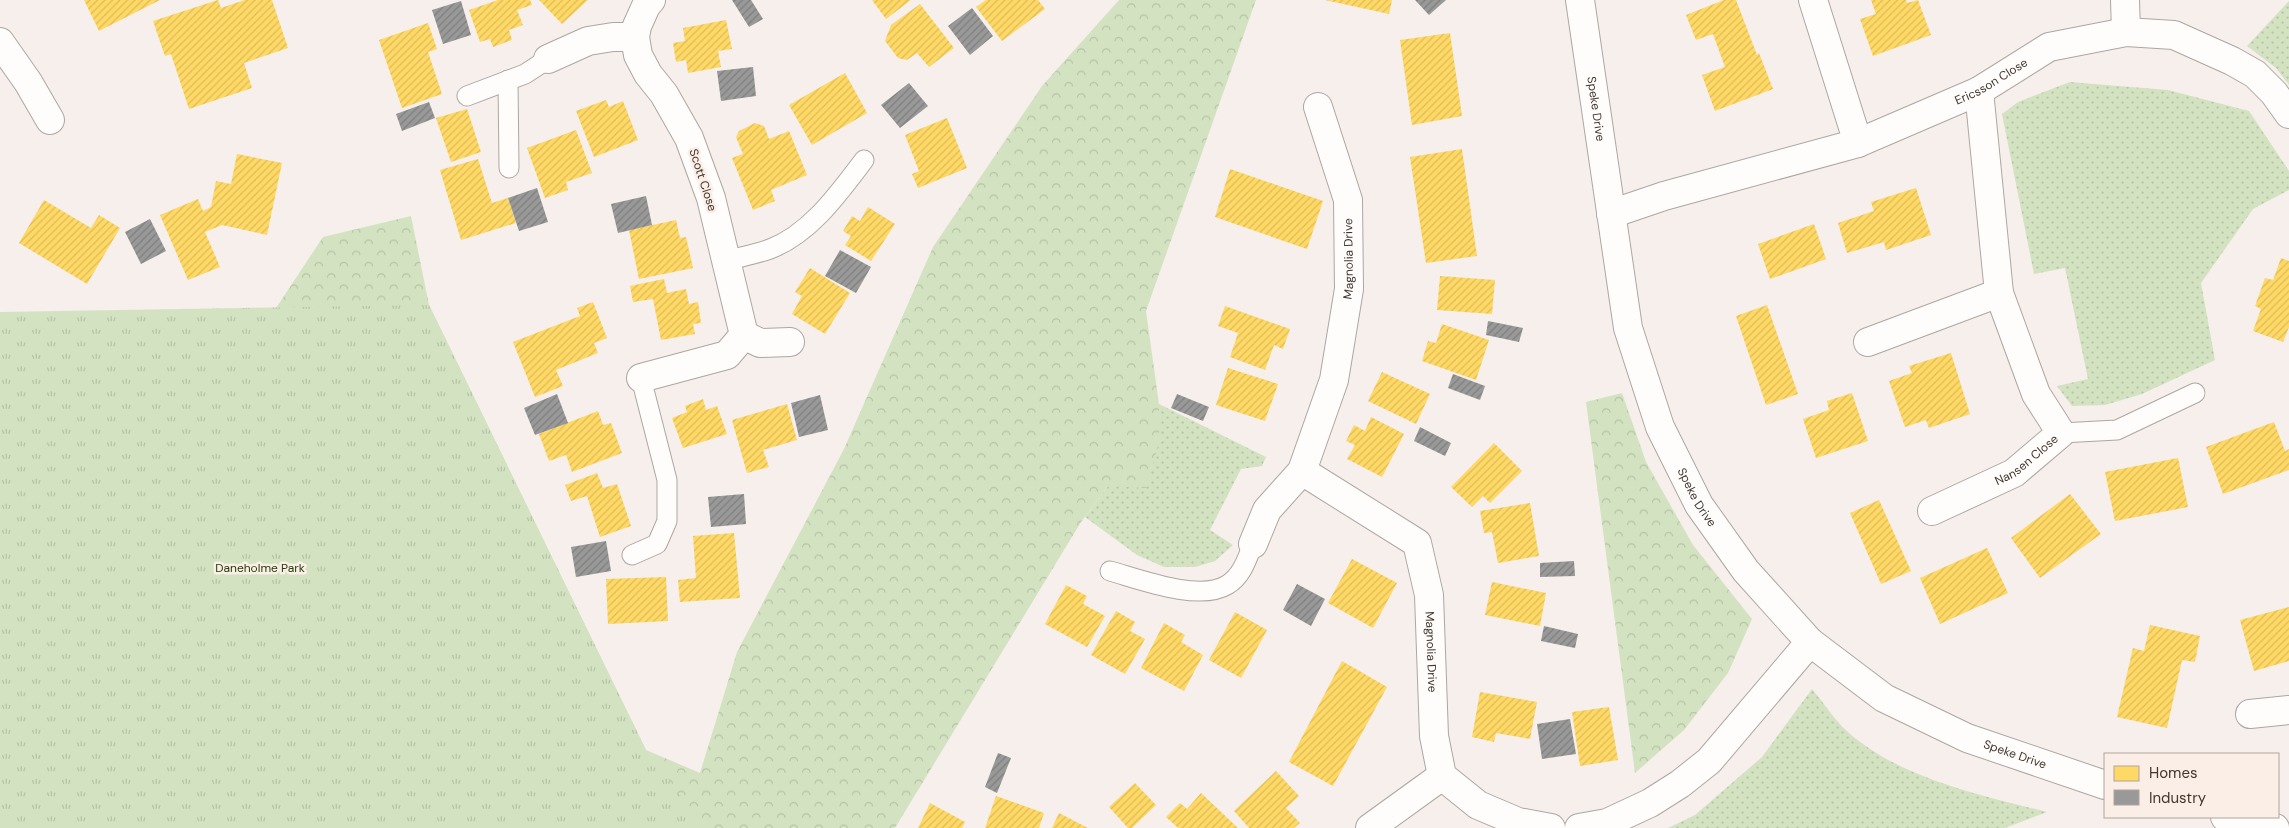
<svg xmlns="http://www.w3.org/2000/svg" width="2289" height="828" viewBox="0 0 2289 828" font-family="'DM Sans',sans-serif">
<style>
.grass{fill:url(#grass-dots)}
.forest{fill:url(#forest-crowns)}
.park{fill:url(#park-tufts)}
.homes{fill:url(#homes-hatch)}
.industry{fill:url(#industry-hatch)}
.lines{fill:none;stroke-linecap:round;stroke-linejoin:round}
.lane-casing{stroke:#aea6a1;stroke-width:21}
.street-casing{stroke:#aea6a1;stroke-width:30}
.lane{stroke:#fefdfc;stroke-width:19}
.street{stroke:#fefdfc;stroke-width:28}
.labels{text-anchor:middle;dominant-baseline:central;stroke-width:5;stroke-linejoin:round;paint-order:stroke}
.street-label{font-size:12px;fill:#42362d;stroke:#fbeee6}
.park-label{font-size:12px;fill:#234008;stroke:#fbeee6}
</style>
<defs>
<pattern id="grass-dots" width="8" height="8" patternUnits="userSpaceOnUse" patternTransform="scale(1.25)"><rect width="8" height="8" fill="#d3e3c1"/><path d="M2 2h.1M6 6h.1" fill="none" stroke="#b6c3a6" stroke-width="1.8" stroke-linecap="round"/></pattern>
<pattern id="forest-crowns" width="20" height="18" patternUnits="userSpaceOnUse" patternTransform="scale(1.25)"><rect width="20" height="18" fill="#d3e3c1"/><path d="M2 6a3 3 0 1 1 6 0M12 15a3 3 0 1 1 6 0" fill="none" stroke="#b6c3a6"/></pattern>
<pattern id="park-tufts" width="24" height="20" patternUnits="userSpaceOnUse" patternTransform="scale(1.25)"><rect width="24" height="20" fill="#d3e3c1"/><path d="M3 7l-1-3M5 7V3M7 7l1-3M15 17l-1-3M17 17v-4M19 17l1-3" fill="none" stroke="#b6c3a6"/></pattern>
<pattern id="homes-hatch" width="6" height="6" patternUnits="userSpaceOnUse" patternTransform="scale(1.25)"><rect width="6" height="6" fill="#ffd966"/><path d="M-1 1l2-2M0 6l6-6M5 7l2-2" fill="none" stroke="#dcbb59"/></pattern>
<pattern id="industry-hatch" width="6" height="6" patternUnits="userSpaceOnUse" patternTransform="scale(1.25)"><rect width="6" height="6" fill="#999"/><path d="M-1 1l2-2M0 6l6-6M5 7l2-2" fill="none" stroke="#7e7e7d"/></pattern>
</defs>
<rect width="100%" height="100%" fill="#f6efeb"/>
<!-- grass -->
<g class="grass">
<polygon points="2289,1 2289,85 2276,68 2247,46"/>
<polygon points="2070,82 2168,90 2249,111 2289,171 2289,190 2253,209 2201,283 2215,360 2142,394 2105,405 2072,406 2057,386 2088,379 2065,268 2034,274 2002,114 2018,102"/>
<polygon points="1159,404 1266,457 1262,466 1241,469 1210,530 1233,545 1215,561 1195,567 1164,567 1137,555 1085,517 1108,486 1159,442"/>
<path d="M1812 689C1824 703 1835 721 1849 733 1900 778 1983 796 2047 812L2005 828H1668L1695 815 1762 757Z"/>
</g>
<!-- forest -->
<g class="forest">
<polygon points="1119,0 1256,0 1146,311 1159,404 1159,442 1146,488 1108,486 1081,522 895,828 576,828 276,308 323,237 411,216 429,305 646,750 700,773 737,652 844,449 933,247 1042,86"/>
<polygon points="1622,393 1646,462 1693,545 1752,619 1728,673 1684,730 1635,773 1586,402"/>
</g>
<!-- park -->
<polygon class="park" points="429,305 646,750 705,828 0,828 0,312"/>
<!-- homes -->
<g class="homes">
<polygon points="84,0 160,0 99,31"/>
<polygon points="218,0 221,8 245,0 272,0 288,48 244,63 252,88 189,109 171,54 165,56 153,21"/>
<polygon points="498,0 530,0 532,5 517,10 523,25 509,30 512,40 493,47 490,39 480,42 469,10"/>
<polygon points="539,0 588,0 562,24"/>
<polygon points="872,0 911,0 886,19"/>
<polygon points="986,0 1038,0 1045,9 1002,41 976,7"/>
<polygon points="1325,0 1392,0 1389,14"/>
<polygon points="1724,0 1736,0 1757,55 1759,53 1773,89 1715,111 1702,75 1725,67 1713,34 1696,40 1686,15"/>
<polygon points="1871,0 1906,0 1907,3 1918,0 1931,35 1873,56 1860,19 1876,14"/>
<polygon points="920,4 954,48 929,67 917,53 907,60 898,58 885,41 891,25"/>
<polygon points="726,20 732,49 718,51 721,67 688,73 686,60 676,62 673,43 685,41 683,28"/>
<polygon points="428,23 437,49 428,52 442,94 402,108 379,40"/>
<polygon points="1450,33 1462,116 1412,125 1400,40"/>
<polygon points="845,73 867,113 812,145 789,105"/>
<polygon points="606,100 609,107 623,101 638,140 594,157 576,111"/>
<polygon points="467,109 481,152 451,162 436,118"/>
<polygon points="947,118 967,168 918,188 912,174 919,171 905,135"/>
<polygon points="755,123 764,126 769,139 789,131 807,175 771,190 775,201 753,210 732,158 743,154 736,137 739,131"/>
<polygon points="576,130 592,173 566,182 568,190 545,198 527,148"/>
<polygon points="1462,149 1477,256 1426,263 1410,157"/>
<polygon points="237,154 282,163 267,235 222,225 205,232 220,267 188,280 160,215 198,199 203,211 211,207 216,181 231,184"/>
<polygon points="478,159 492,203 508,198 516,223 461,240 440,170"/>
<polygon points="1230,169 1323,201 1307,249 1215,217"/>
<polygon points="1916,188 1931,235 1886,250 1884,242 1847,253 1838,223 1874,211 1871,202"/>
<polygon points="44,200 91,228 99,215 120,228 87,284 19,243"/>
<polygon points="868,207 895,224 871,261 845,245 851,236 843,231 852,216 860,221"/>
<polygon points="676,220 680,238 686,237 693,268 639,279 629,230"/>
<polygon points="1814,224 1826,259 1770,279 1758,244"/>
<polygon points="2281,258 2289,261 2289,327 2283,342 2253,331 2261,309 2255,306 2265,278 2273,280"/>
<polygon points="810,268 850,293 825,334 792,314 802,296 795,292"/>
<polygon points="1440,276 1495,280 1492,314 1437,310"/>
<polygon points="664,279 667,293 686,289 689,304 698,302 701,323 693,324 695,334 661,340 653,299 633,302 630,286"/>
<polygon points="593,302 607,338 594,343 598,353 556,370 563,386 535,397 513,342 580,316 577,308"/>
<polygon points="1767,305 1798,394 1766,405 1736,316"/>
<polygon points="1225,306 1290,329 1283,349 1274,345 1265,370 1230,357 1238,333 1218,326"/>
<polygon points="1442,324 1489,340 1476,380 1422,361 1428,341 1436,343"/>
<polygon points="1951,353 1970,414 1929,428 1926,420 1905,427 1889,381 1912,373 1909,366"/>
<polygon points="1228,368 1278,384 1265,421 1216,405"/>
<polygon points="1382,372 1430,394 1416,424 1368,401"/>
<polygon points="1852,393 1868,441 1816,458 1803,419 1829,410 1827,401"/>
<polygon points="703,399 706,410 717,406 727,434 683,448 672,418 687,412 685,406"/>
<polygon points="787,404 797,440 763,450 769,467 747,473 732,420"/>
<polygon points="598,411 603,425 611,423 622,453 572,472 566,455 549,461 539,434"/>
<polygon points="1371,417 1404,434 1382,477 1347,459 1355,445 1346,441 1354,425 1365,431"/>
<polygon points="2274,422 2285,451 2289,449 2289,470 2223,494 2206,447"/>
<polygon points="1494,443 1522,471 1490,503 1483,496 1472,507 1451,487"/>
<polygon points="2178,458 2188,507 2115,521 2105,472"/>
<polygon points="597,473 603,488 617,484 631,526 600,537 587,496 571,501 565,485"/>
<polygon points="2070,494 2101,534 2040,578 2011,538"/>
<polygon points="1879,500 1911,571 1881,584 1850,513"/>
<polygon points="1530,503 1539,556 1498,563 1492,532 1484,533 1480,511"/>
<polygon points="734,533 740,598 680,602 678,580 696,578 693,536"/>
<polygon points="1987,548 2008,593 1940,624 1920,578"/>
<polygon points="1352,559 1397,583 1373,628 1328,603"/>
<polygon points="666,577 668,621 608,624 606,579"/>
<polygon points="1492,582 1546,593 1540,626 1485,615"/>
<polygon points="1066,585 1087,596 1083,604 1105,616 1087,647 1045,624"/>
<polygon points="2289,607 2289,661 2254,671 2240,620"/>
<polygon points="1116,611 1135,622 1130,631 1145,639 1125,674 1091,655"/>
<polygon points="1235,612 1267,630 1241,678 1209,660"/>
<polygon points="1164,623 1185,635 1181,642 1203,655 1184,691 1141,668"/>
<polygon points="2150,625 2200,636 2195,662 2182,660 2167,728 2117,717 2133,648 2144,651"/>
<polygon points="1342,661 1387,687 1333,786 1289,762"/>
<polygon points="1480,692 1537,702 1530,739 1496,733 1494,742 1472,737"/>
<polygon points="1609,707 1618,760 1580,766 1572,712"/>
<polygon points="1276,771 1299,796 1286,808 1300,823 1294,828 1249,828 1234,811"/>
<polygon points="1135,783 1156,805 1132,828 1128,828 1109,807"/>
<polygon points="1201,793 1238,828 1178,828 1166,817 1180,803 1187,809"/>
<polygon points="996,796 1044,813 1039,828 985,828"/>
<polygon points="930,803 965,822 962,828 918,828"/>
<polygon points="1059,813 1088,828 1052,828"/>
</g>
<!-- industry -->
<g class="industry">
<polygon points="732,0 751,0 763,19 749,27"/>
<polygon points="1415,0 1446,0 1429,15"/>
<polygon points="461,1 471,35 443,44 432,10"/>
<polygon points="972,8 993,36 970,55 948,26"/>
<polygon points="753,67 756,96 721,101 717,71"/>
<polygon points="909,83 928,106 900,128 881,105"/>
<polygon points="429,102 435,118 402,131 396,114"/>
<polygon points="537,188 548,222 519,231 508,198"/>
<polygon points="646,196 652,225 618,233 611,204"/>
<polygon points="150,219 166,251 141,264 125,232"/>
<polygon points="840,250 871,267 856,293 825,276"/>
<polygon points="1488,321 1523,328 1519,342 1486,335"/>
<polygon points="1453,374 1485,386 1480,400 1448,388"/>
<polygon points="557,394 568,423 535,435 524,408"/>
<polygon points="1177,394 1209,407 1203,421 1171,408"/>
<polygon points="820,395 828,430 799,437 791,403"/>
<polygon points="1420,427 1451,443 1445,456 1414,441"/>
<polygon points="744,494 746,524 711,527 708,497"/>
<polygon points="606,541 611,571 576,577 571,547"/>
<polygon points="1574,561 1575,576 1540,577 1540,563"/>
<polygon points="1297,584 1325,599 1311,626 1283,610"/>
<polygon points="1544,626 1578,634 1575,648 1541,641"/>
<polygon points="1570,719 1576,754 1542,759 1537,724"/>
<polygon points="998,753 1011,758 997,793 985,787"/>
</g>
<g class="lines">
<defs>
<g id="lane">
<polyline points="508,80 509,168"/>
<polyline points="467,96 525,74 548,59"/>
<path d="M726 261C740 257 756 254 770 249 810 234 839 193 864 160"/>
<polyline points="2061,433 2117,430 2195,393"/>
<polyline points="632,555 657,544 667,521 667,480 641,378"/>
<path d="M1110 571C1139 579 1199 602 1227 585 1242 576 1247 559 1253 544"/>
</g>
<g id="street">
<path id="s1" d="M1580 0 1628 328 1660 427 1699 505 1746 571 1810 642 1884 698 1967 738 2105 785"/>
<polyline points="1813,0 1858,143"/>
<polyline points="2125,0 2126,32"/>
<polyline points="0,42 28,82 50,120"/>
<polyline points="548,59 588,41 613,37 635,37"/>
<path id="s2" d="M1611 214 1664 196 1858 143 1979 91 2049 47 2126 32 2174 35 2232 61 2255 74 2274 93 2289 114"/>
<polyline points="744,335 760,343 790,342"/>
<polyline points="1868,342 1999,293"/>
<polyline points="641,378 727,355 744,335 711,198 689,138 664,94 648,74 638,55 635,37 637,26 646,6 651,0"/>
<path id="s3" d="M1302 471 1417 543 1429 595 1434 736 1442 776 1478 805 1518 822 1551 828"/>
<path id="s4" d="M1932 511 2014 473 2061 433 2036 394 1999 293 1979 91"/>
<path id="s5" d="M1253 544 1267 510 1302 471 1334 380 1349 289 1348 200 1318 107"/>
<polyline points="2250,714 2289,710"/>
<polyline points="2225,817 2275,828"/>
<polyline points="1370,828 1442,776"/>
<polyline points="1579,828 1607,823 1650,803 1680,784 1709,761 1810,642"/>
</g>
</defs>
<!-- lane casing -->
<use href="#lane" class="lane-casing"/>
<!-- street casing -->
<use href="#street" class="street-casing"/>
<!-- lane -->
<use href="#lane" class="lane"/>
<!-- street -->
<use href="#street" class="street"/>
</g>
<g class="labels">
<!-- street labels -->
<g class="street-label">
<text stroke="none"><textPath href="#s2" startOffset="404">Ericsson Close</textPath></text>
<text stroke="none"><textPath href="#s1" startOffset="110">Speke Drive</textPath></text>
<text transform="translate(703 180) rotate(72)">Scott Close</text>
<text stroke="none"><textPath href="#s5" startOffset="308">Magnolia Drive</textPath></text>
<text stroke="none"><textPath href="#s4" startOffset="108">Nansen Close</textPath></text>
<text stroke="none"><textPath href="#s1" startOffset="515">Speke Drive</textPath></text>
<text stroke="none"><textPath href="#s3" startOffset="246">Magnolia Drive</textPath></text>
<text stroke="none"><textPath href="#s1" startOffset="935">Speke Drive</textPath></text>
</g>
<!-- park labels -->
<g class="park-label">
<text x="260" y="568">Daneholme Park</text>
</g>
</g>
<!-- legend -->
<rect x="2104" y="753" width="175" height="65" fill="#fbeee6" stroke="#b1a49c"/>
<rect x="2114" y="766" width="25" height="15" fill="#ffd966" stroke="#b1a49c"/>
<text x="2149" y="778" font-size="15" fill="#42362d">Homes</text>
<rect x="2114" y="790" width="25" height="15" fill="#999999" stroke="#b1a49c"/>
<text x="2149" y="803" font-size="15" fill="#42362d">Industry</text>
</svg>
